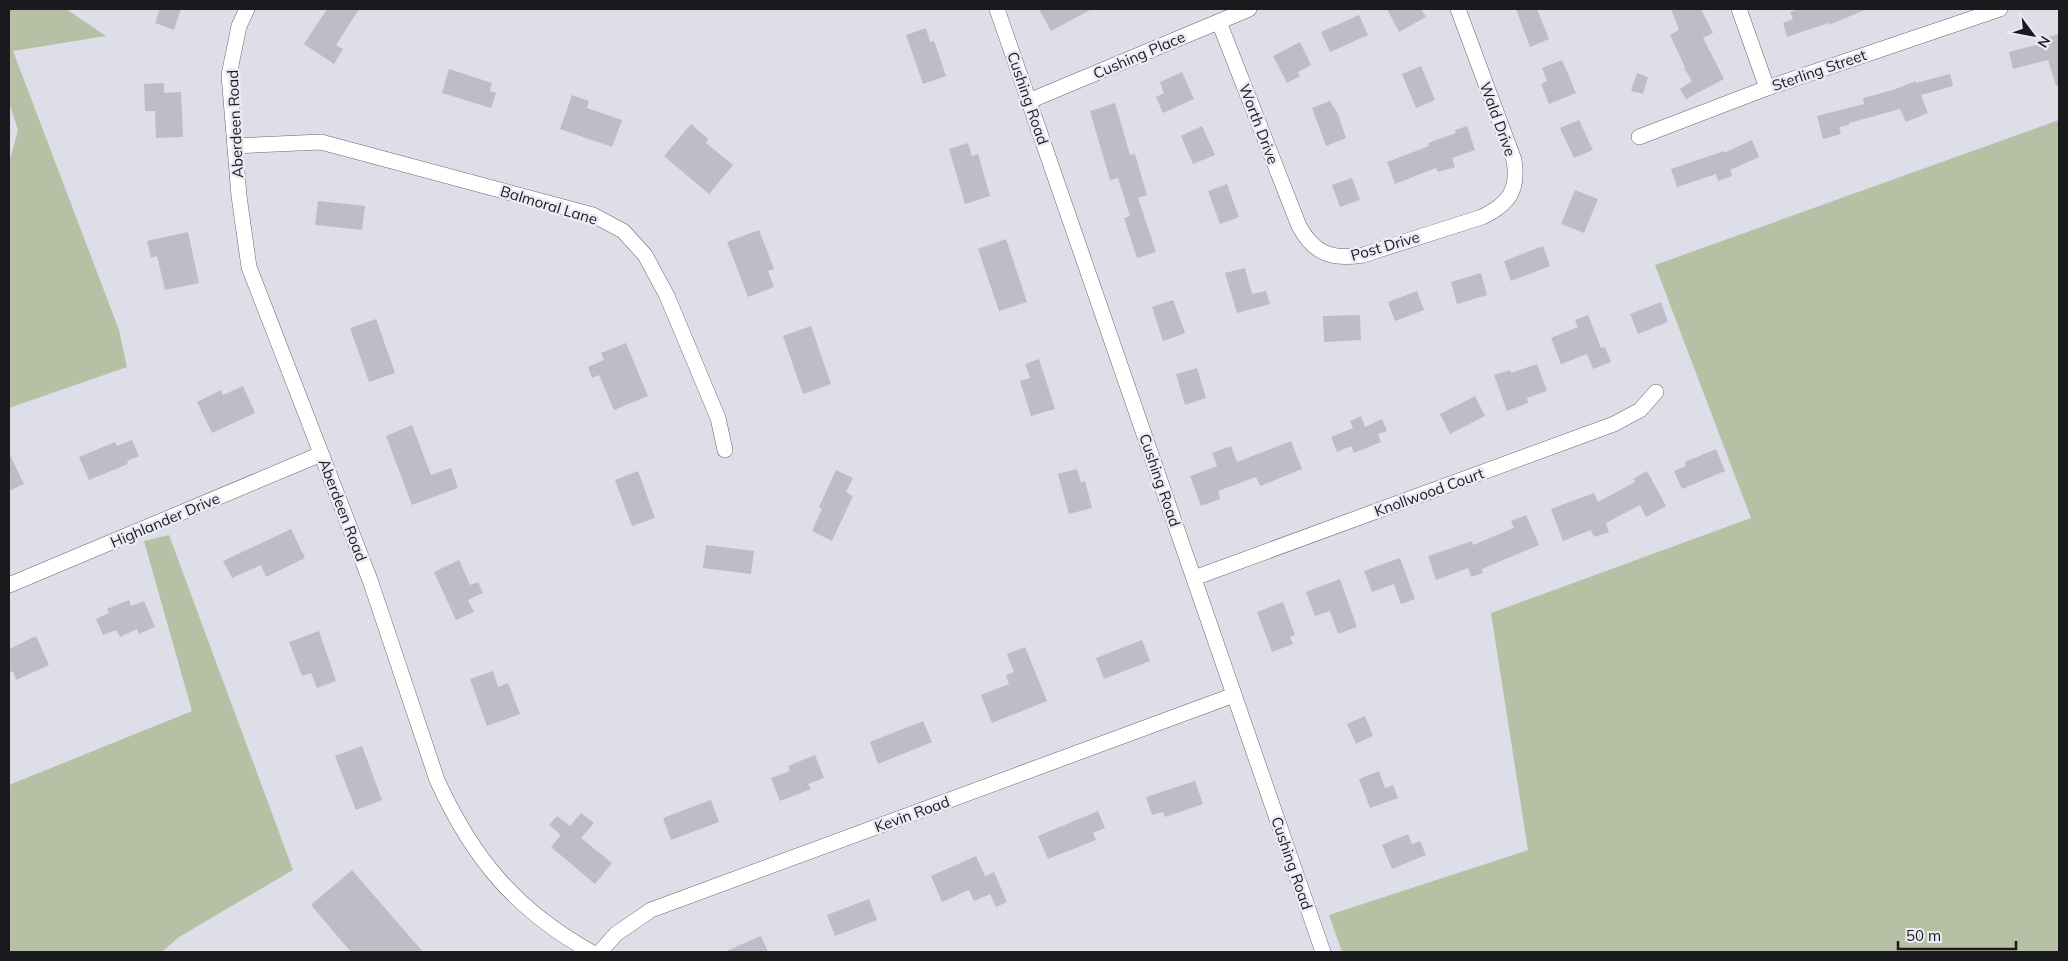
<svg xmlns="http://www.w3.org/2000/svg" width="2068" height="961" viewBox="0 0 2068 961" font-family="Mulish,sans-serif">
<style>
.green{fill:#b5c0a5}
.building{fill:#bcbdc7}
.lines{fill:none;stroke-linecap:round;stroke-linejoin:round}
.minor-casing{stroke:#666770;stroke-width:16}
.minor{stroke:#fff;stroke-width:15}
.labels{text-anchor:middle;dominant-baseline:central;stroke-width:5;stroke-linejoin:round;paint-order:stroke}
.street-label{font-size:15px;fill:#1a1a1e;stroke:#ebebf6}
</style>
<rect width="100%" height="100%" fill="#dedee9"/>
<!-- green -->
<g class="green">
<polygon points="9,9 66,9 106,36 13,51 119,330 127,367 9,408 9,163 18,130 9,102"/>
<polygon points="2059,120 2059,952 1342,952 1329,915 1528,850 1491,613 1751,518 1655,265"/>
<polygon points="169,535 293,870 179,937 162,952 9,952 9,785 192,711 144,541"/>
</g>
<!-- building -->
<g class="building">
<polygon points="160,9 181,9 174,30 155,23"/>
<polygon points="327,9 359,9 336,45 343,49 334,64 304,44"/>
<polygon points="1039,9 1092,9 1051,31"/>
<polygon points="1387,9 1421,9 1426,17 1399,32"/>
<polygon points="1516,9 1537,9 1549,39 1530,47"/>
<polygon points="1671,9 1701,9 1713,33 1703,38 1724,79 1686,99 1680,89 1692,81 1684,68 1685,67 1670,35 1679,30"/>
<polygon points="1799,9 1867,9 1829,25 1828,23 1787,37 1783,23 1793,19 1790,12"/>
<polygon points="1359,15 1368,35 1330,52 1321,32"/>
<polygon points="926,28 930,42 934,41 946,76 923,84 906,35"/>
<polygon points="2059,34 2059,85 2056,86 2048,60 2013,69 2009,52 2044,43 2042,39"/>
<polygon points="1300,42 1311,65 1298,72 1300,76 1287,83 1273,56"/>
<polygon points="1562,60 1576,93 1549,104 1541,84 1547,81 1542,68"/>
<polygon points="1421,66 1435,100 1416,108 1402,74"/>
<polygon points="449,69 492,83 490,91 496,93 491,108 442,93"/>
<polygon points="1182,72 1194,99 1163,113 1156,97 1164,93 1160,82"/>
<polygon points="1637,73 1648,77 1643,94 1631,91"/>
<polygon points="1950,74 1953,86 1921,95 1928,113 1906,122 1900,109 1849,123 1849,125 1839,127 1841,134 1823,139 1817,116 1864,104 1863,98 1893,90 1916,81 1916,83"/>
<polygon points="164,83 164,93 181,92 183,137 156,138 155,111 145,111 144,84"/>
<polygon points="572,95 589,101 587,108 622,120 612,147 560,129"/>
<polygon points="1330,101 1338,114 1346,138 1326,146 1312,108"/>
<polygon points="1115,103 1130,155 1135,154 1147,195 1138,198 1156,252 1137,258 1124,218 1130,216 1118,178 1110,180 1090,111"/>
<polygon points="1579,120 1593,150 1574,158 1560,128"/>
<polygon points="691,124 708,139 706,143 733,165 709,194 664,156"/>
<polygon points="1202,126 1215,155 1193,164 1181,136"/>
<polygon points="1467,126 1475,150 1452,158 1455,167 1438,172 1436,168 1395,184 1387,162 1429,146 1428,143 1456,133 1455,130"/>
<polygon points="1752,140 1759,157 1730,170 1732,176 1718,181 1716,174 1677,187 1671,169 1724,151 1724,153"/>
<polygon points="968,143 972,156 978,154 990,196 965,204 949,149"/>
<polygon points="1352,178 1360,200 1340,207 1332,185"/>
<polygon points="1227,184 1239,217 1220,224 1208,191"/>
<polygon points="1575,190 1598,199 1584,233 1561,224"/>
<polygon points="318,201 365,206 362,230 315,225"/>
<polygon points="759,230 774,269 768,271 774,287 748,297 727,242"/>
<polygon points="188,232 199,283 165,290 157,256 151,258 147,241"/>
<polygon points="1006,239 1027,302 999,311 978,249"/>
<polygon points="1543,246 1550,266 1511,281 1504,261"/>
<polygon points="1245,268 1252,294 1266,291 1270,304 1237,313 1225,273"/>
<polygon points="1481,273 1487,295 1457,304 1451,282"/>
<polygon points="1417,291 1424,310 1395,321 1388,302"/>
<polygon points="1173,300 1185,333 1163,341 1152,307"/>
<polygon points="1661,302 1668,322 1638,334 1630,314"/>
<polygon points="1360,315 1361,340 1324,342 1323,316"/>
<polygon points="1588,315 1601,348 1605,347 1611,362 1593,369 1587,354 1561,364 1551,338 1578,327 1575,320"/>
<polygon points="376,319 395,373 369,382 350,328"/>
<polygon points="811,326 831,384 803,394 783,336"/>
<polygon points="626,343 648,396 614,410 599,375 592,378 588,367 604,360 601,353"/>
<polygon points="1039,359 1055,409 1031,416 1020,381 1030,378 1025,364"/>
<polygon points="1537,364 1547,391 1527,398 1528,403 1507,411 1494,375 1510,370 1511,373"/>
<polygon points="1197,368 1206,398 1185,405 1176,374"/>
<polygon points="243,386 255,413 212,433 197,402 221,390 223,395"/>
<polygon points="1475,396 1485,416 1450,434 1440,414"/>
<polygon points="1361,416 1365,427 1382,419 1387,431 1378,434 1381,442 1354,453 1351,446 1337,452 1331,437 1353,428 1350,421"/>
<polygon points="412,425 431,475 451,468 458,488 412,505 386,436"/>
<polygon points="132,440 139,456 127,461 128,464 89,480 79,457 115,442 117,446"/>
<polygon points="1291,441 1302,469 1260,486 1256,477 1218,491 1220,499 1201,506 1190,476 1217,466 1212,453 1231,446 1237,462"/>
<polygon points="1716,449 1725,471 1682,489 1674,471 1686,466 1685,462"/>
<polygon points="9,453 24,484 9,491"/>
<polygon points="1077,469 1081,483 1085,481 1092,508 1069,514 1058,474"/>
<polygon points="836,470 853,478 846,492 853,496 832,541 812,531 822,509 819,507"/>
<polygon points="638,471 655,518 632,526 615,480"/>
<polygon points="1647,471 1666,506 1646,517 1640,505 1606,523 1609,532 1594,537 1591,530 1563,541 1551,509 1594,493 1598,502 1635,482 1633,479"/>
<polygon points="1526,515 1539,545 1482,569 1483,573 1471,577 1468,568 1436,580 1428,556 1472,541 1473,545 1514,528 1511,521"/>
<polygon points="291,529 305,558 266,577 261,565 232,578 223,561"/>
<polygon points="706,545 754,551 751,574 703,568"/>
<polygon points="1400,558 1415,599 1401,604 1394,584 1372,592 1364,571"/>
<polygon points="459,560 470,585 478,582 483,593 468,600 474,612 456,620 434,572"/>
<polygon points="1340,579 1357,627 1338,634 1330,611 1315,616 1306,592"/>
<polygon points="129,600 131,606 144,601 155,627 139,634 137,629 120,637 116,630 103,635 96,619 109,613 107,609"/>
<polygon points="1283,602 1295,635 1290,637 1293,644 1272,652 1257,612"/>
<polygon points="319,631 336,681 317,688 311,673 302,676 289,642"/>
<polygon points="36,636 49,665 16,680 13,671 9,673 9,649"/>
<polygon points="1142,640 1150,661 1104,679 1096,658"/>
<polygon points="1025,647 1047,701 992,723 981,695 1009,684 1006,675 1014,672 1007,654"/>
<polygon points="493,671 498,687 508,683 520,714 487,726 470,679"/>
<polygon points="1365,716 1373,736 1356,744 1347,724"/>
<polygon points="923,721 932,742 878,764 870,742"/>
<polygon points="362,746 382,800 356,810 335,756"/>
<polygon points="815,755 824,778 808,784 811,789 780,801 771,778 790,771 788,766"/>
<polygon points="1379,771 1385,788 1393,785 1398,798 1370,808 1359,779"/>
<polygon points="1195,781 1203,804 1165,817 1163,812 1152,815 1146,797"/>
<polygon points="711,800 719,822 671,840 663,818"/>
<polygon points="1098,811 1105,828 1093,833 1096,840 1048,859 1038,836"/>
<polygon points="581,813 594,823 581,838 612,863 595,884 551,847 561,835 549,825 557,816 570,826"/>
<polygon points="1408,834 1412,844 1420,841 1426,855 1392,869 1382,845"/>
<polygon points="976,856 985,876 994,872 1007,902 996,907 990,894 974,901 969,890 942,902 931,876"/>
<polygon points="352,870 423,952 351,952 311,905"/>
<polygon points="869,899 877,920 835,936 827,915"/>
<polygon points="761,936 768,952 724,952"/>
</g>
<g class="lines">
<defs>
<g id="minor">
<path d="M247 9 239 26 229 75 239 196 249 267 370 580 437 780C473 859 516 910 591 952"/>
<polyline points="997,9 1323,952"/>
<polyline points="1739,9 1767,88"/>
<path d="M1219 22 1299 226C1314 254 1332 260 1363 255L1482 217C1509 204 1519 190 1514 160L1458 9"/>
<polyline points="1029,101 1249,9"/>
<polyline points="1639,137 1767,88 2000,9"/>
<polyline points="235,146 321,142 593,215 623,231 645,255 667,296 718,418 725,450"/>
<polyline points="1194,578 1614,424 1640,410 1656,392"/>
<polyline points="9,585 321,454"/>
<polyline points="600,952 616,934 651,910 1234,695"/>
</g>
</defs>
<!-- minor casing -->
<use href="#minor" class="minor-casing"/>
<!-- minor -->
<use href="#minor" class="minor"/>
</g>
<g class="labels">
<!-- street labels -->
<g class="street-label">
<text transform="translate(1139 55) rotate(-23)">Cushing Place</text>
<text transform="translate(1819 70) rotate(-19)">Sterling Street</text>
<text transform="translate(1028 98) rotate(71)">Cushing Road</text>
<text transform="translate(1498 119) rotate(70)">Wald Drive</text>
<text transform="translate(235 124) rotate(-93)">Aberdeen Road</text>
<text transform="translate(1259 124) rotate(69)">Worth Drive</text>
<text transform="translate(549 205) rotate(17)">Balmoral Lane</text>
<text transform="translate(1385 246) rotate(-16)">Post Drive</text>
<text transform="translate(1160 480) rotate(71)">Cushing Road</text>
<text transform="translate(1429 492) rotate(-20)">Knollwood Court</text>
<text transform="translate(343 510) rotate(69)">Aberdeen Road</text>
<text transform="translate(165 520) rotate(-23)">Highlander Drive</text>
<text transform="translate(912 814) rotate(-20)">Kevin Road</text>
<text transform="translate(1292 863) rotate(71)">Cushing Road</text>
</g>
</g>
<!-- border -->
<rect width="2068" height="961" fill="none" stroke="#1a1a1e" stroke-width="20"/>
<!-- north arrow -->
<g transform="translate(2033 35) rotate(122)" stroke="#ebebf6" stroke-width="4" paint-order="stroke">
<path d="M0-4L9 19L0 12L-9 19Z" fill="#1a1a1e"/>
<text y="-8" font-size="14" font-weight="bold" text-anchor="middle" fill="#1a1a1e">N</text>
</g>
<!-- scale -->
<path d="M1898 941v8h118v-8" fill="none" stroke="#1a1a1e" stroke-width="2.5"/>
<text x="1906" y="941" font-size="15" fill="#1a1a1e" stroke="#ebebf6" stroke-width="4" paint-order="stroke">50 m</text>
</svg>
